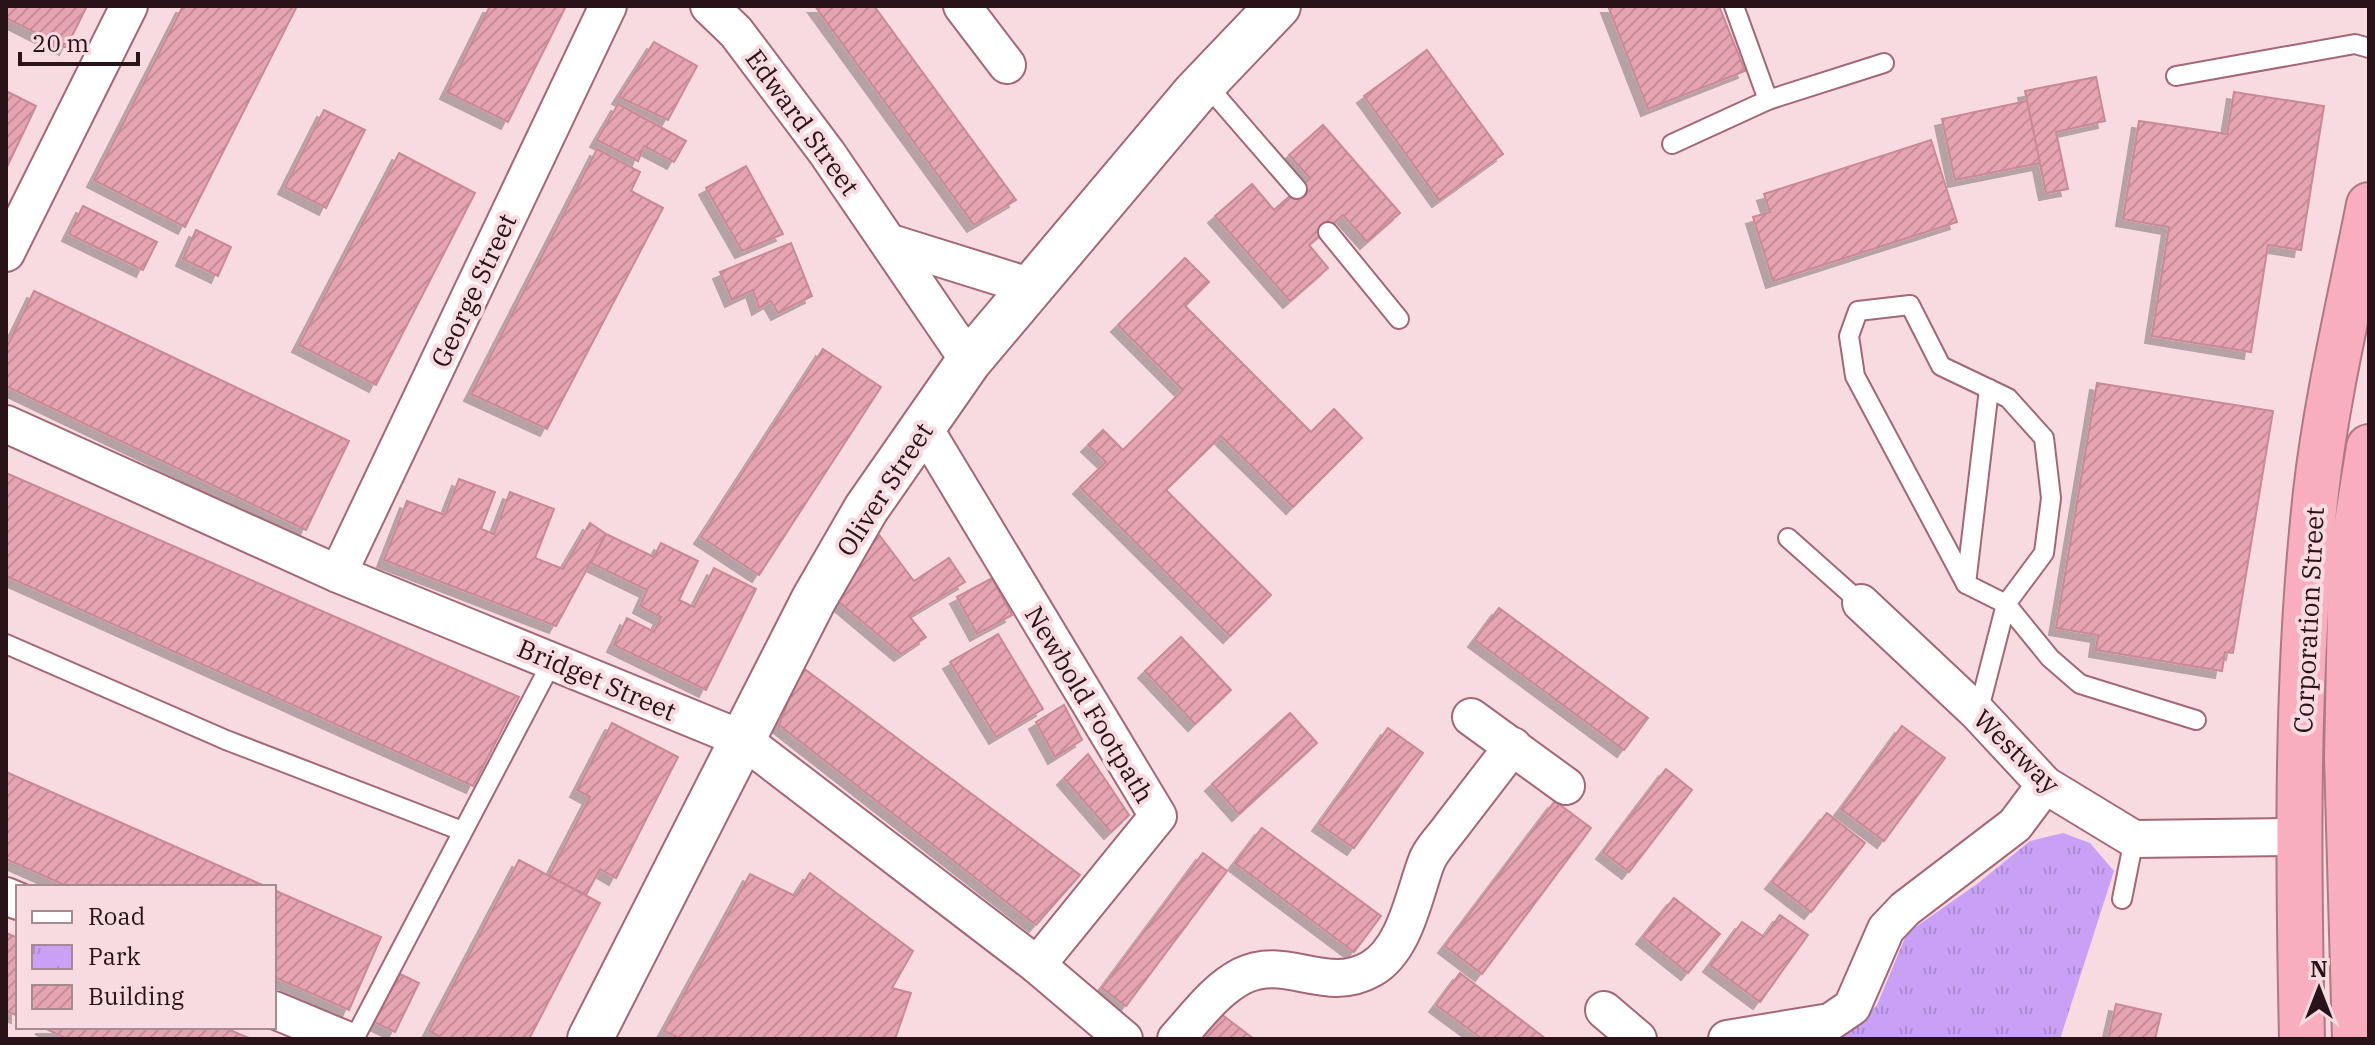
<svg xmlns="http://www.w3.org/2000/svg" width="2375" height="1045" viewBox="0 0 2375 1045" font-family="'IBM Plex Serif',serif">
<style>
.park{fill:url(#park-tufts)}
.building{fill:url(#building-hatch);stroke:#c98997;stroke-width:2;filter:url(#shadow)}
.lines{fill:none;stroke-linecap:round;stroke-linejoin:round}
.lane-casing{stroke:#a46775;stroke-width:22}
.street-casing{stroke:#a46775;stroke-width:40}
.secondary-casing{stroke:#a46775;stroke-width:48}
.highway-casing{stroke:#b07784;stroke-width:48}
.lane{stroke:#fff;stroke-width:18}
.street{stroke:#fff;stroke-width:36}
.secondary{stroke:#fff;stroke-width:44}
.highway{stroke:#f8aebe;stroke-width:44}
.labels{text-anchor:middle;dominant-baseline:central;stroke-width:8;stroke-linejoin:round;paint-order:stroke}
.street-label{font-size:26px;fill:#291218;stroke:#f8dbe0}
</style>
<defs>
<pattern id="park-tufts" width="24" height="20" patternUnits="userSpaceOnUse" patternTransform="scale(2)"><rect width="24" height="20" fill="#c8a1f6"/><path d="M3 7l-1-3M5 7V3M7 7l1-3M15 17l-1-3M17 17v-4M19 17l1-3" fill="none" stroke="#ac8ad2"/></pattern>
<pattern id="building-hatch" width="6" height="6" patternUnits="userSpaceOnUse" patternTransform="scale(2)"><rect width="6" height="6" fill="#e6a4b2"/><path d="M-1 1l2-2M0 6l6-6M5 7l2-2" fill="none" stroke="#c58c98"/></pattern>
<filter id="shadow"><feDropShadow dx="-7" dy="7" stdDeviation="0" flood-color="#0004"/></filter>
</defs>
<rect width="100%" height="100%" fill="#f8dbe0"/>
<!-- park -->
<polygon class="park" points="2063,833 2090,843 2114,871 2060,1039 1840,1039 1877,1005 1907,933 1977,884 2030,841"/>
<!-- building -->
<g class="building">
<polygon points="6,6 87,6 66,48 6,18"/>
<polygon points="183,6 297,6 185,227 94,180"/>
<polygon points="490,6 566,6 508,122 447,92"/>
<polygon points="815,6 874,6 1016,200 974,225"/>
<polygon points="1608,6 1719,6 1745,71 1648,109"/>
<polygon points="654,42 697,66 668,120 619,97"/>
<polygon points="1427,50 1503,154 1439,200 1364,96"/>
<polygon points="2096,77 2105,121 2056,132 2068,189 2046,193 2025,91"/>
<polygon points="6,91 36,106 6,169"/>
<polygon points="2234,92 2324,106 2301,250 2268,245 2251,352 2152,336 2169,227 2123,219 2139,121 2227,134"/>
<polygon points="2027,101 2040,163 1955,180 1942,119"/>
<polygon points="618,104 686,141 674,162 644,146 638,161 597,140"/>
<polygon points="324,110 365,130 326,208 285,187"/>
<polygon points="1323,125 1400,213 1367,242 1343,215 1309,245 1328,268 1290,301 1215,216 1252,184 1274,210 1310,178 1289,155"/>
<polygon points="1931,140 1957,222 1773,281 1753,217 1770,212 1764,194"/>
<polygon points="597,149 640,172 631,191 663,208 547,429 471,394"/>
<polygon points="399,153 475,193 376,385 299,345"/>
<polygon points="746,166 783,234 742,251 706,188"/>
<polygon points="83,206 157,242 143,270 69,234"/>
<polygon points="196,230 231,247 218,276 183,259"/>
<polygon points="791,243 812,296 778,313 771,301 759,308 753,290 732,300 720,272"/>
<polygon points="1185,258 1209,282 1185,306 1311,432 1334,409 1362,438 1293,507 1221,436 1166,490 1271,595 1230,636 1080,487 1106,462 1088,445 1103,430 1123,450 1183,390 1118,325"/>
<polygon points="34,291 349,441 306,530 6,386 6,349"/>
<polygon points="823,349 881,387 759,575 701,537"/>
<polygon points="2097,383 2273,411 2233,653 2225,652 2222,671 2096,650 2098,635 2056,628"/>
<polygon points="6,473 519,697 473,786 6,576"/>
<polygon points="459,479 495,492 481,529 494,534 510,492 554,509 535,558 563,569 590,523 606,534 556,626 384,560 407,501 445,515"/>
<polygon points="877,532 914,581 949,558 965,582 909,616 926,637 901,654 834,598"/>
<polygon points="606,534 654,557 661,543 698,561 679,600 694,607 714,568 756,589 706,690 614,645 627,618 654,632 661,617 640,606 647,590 591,563"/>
<polygon points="992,578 1012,615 977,634 957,597"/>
<polygon points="1499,608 1648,718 1624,750 1475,640"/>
<polygon points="998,634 1043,709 996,737 950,662"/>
<polygon points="1181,637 1231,690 1195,724 1145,671"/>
<polygon points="802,667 1080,875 1036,925 779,725"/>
<polygon points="1064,705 1082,740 1055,757 1036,722"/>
<polygon points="1290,713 1317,743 1239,814 1212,784"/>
<polygon points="612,723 678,757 616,878 600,869 586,895 549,876 590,797 577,790"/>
<polygon points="1902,726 1945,758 1884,841 1841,809"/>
<polygon points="1388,728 1423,753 1354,848 1319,824"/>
<polygon points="1088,754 1129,815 1111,832 1064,778"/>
<polygon points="1666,769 1692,790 1629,872 1603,852"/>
<polygon points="6,772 267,887 69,887 6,859"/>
<polygon points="1555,801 1591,828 1482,974 1445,946"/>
<polygon points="1827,813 1865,843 1811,912 1772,882"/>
<polygon points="1262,828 1381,916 1354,952 1235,863"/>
<polygon points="1203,853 1227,871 1126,1006 1102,988"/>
<polygon points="519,860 600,903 529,1039 444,1039 429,1031"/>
<polygon points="810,873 913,951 892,988 911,993 895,1039 681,1039 664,1031 750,874 795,896"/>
<polygon points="274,890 381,937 349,1010 274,977"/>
<polygon points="1674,898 1720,934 1688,973 1643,937"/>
<polygon points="1780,915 1808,935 1760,1002 1710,965 1742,922 1764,937"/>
<polygon points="6,933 18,938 18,1016 6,1011"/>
<polygon points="1460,973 1546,1039 1482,1039 1436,1005"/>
<polygon points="400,974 419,983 395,1032 368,1019 384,988 391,991"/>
<polygon points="2116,1004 2161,1014 2155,1039 2108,1039"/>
<polygon points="1221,1014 1254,1039 1202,1039"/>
<polygon points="42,1027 223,1027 251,1039 68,1039"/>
</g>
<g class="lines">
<defs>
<g id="lane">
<polyline points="1734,6 1768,100 1884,63"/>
<polyline points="2176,76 2355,44 2369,48"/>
<polyline points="1205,83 1297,189"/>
<polyline points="1672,144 1768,100"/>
<polyline points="1328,232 1399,319"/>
<polyline points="1788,538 1861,603"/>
<polyline points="1966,584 1989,389"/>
<polyline points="6,644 226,740 462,831"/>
<polyline points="1978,713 2006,604 2044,553 2051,498 2044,438 2008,398 1941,366 1910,305 1858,311 1849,336 1855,376 1966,584 2006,604 2050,658 2080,684 2196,720"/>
<polyline points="2122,899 2134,839"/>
<polyline points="354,1039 553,660"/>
</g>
<g id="street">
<polyline points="709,6 736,32 827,153 969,361"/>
<polyline points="962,6 1007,65"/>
<polyline points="891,243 1032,287"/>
<polyline points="6,253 129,6"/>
<polyline points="6,424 338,574 742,739 1037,965 1124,1039"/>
<polyline points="924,428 1158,816 1037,965"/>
<polyline points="338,574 608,6"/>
<polyline points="1861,603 1978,713 2045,785 2134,839 2297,837"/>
<polyline points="1471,717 1566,786"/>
<polyline points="6,896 18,901"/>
<polyline points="274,1010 344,1039"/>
<polyline points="1604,1010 1638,1039"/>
<path d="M1176 1039C1196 1017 1215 990 1242 976 1286 954 1326 995 1371 969 1405 950 1414 895 1426 863 1430 851 1442 839 1450 828 1471 801 1492 773 1513 746"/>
<polyline points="1727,1039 1830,1022 1852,1007 1886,929 1905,909 2015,825 2045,785"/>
</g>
<polyline id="secondary" points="590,1039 814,599 866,509 969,361 1195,93 1278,6"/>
<g id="highway">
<path d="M2302 1039C2298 857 2296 674 2316 492 2327 396 2350 301 2369 205"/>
<polyline points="2355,1039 2347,757 2351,560 2369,447"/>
</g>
</defs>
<!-- lane casing -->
<use href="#lane" class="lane-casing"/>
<!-- street casing -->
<use href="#street" class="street-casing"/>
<!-- secondary casing -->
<use href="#secondary" class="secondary-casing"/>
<!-- highway casing -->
<use href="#highway" class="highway-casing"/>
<!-- lane -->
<use href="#lane" class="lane"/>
<!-- street -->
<use href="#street" class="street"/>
<!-- secondary -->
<use href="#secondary" class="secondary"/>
<!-- highway -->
<use href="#highway" class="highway"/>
</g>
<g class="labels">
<!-- street labels -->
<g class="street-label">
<text transform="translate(803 122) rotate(54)">Edward Street</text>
<text transform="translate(473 290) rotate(-65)">George Street</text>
<text transform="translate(884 489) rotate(-57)">Oliver Street</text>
<text transform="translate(2308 620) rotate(-87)">Corporation Street</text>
<text transform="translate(597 679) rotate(23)">Bridget Street</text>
<text transform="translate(1090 704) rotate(59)">Newbold Footpath</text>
<text transform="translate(2017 751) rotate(44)">Westway</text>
</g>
</g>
<!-- border -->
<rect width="2375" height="1045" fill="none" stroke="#291218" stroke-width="16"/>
<!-- legend -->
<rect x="16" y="885" width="260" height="144" fill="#f8dbe0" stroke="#a58b90" stroke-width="2"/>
<rect x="32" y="911" width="40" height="12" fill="#ffffff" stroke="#a58b90" stroke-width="2"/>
<text x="88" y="925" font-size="24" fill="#291218">Road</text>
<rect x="32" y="945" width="40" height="24" fill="url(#park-tufts)" stroke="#a58b90" stroke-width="2"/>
<text x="88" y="965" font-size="24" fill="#291218">Park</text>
<rect x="32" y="985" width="40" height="24" fill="url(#building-hatch)" stroke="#a58b90" stroke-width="2"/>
<text x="88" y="1005" font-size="24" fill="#291218">Building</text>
<!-- north arrow -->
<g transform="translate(2319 989)" stroke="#f8dbe0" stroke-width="6" paint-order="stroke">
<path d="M0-6L14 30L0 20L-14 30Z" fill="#291218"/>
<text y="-12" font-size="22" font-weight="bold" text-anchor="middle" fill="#291218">N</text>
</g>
<!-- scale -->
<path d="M20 52v12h118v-12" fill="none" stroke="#291218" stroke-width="4"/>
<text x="32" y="52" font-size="24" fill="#291218" stroke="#f8dbe0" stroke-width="6" paint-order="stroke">20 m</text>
</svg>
